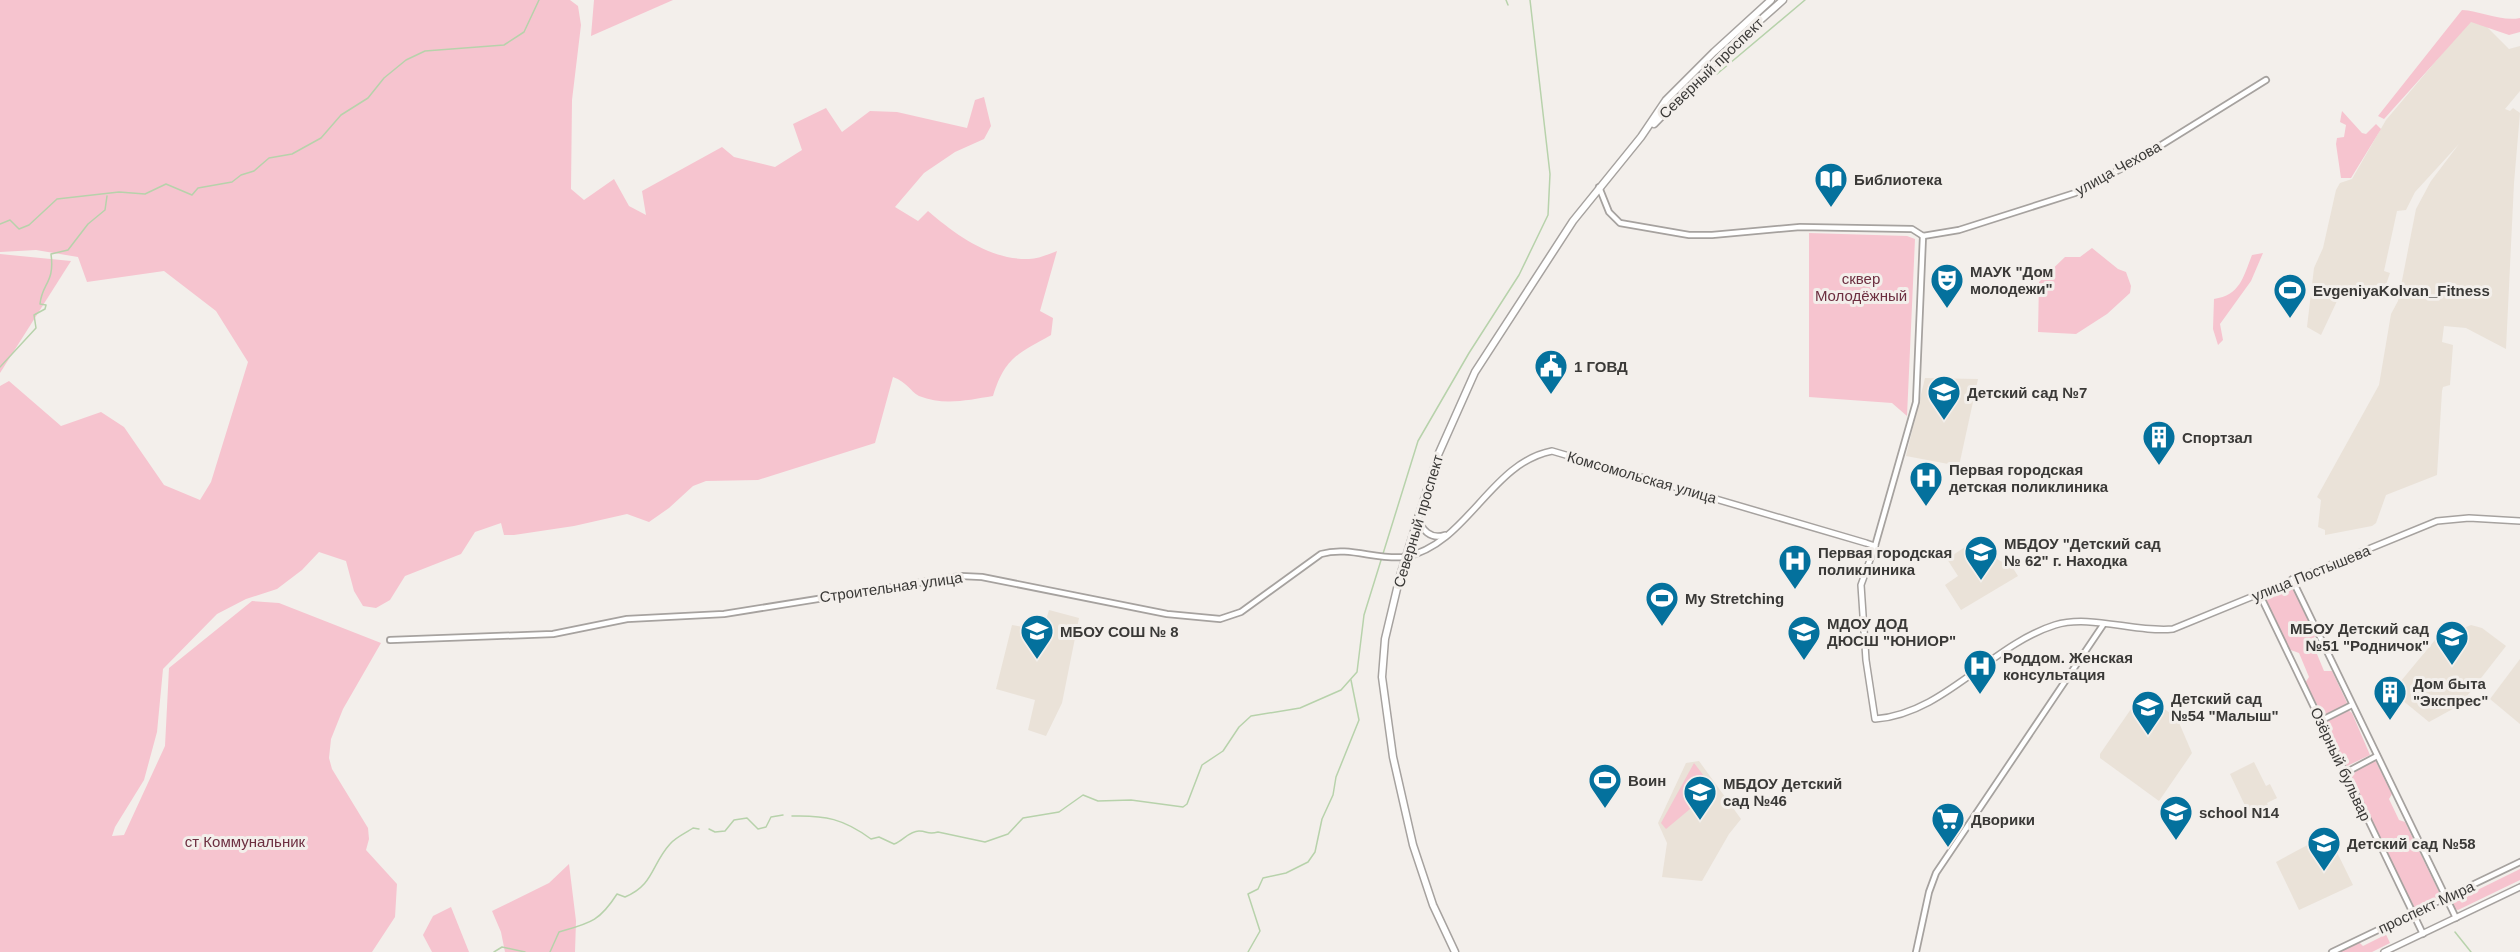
<svg xmlns="http://www.w3.org/2000/svg" width="2520" height="952" viewBox="0 0 2520 952" font-family="Helvetica,sans-serif">
<style>
.built{fill:#eae2d8}
.green{fill:#f6c4cf}
.lines{fill:none;stroke-linecap:round;stroke-linejoin:round}
.stream{stroke:#b7d2ab;stroke-width:1.5}
.tertiary-casing{stroke:#a6a29f;stroke-width:8}
.secondary-casing{stroke:#a6a29f;stroke-width:8}
.primary-casing{stroke:#a6a29f;stroke-width:9}
.tertiary{stroke:#fff;stroke-width:4.5}
.secondary{stroke:#fff;stroke-width:5}
.primary{stroke:#fff;stroke-width:6}
.labels{text-anchor:middle;dominant-baseline:central;stroke-width:6;stroke-linejoin:round;paint-order:stroke}
.street-label{font-size:15px;fill:#3a3937;stroke:#f3efeb}
.poi-label{font-size:15px;font-weight:bold;fill:#3a3937;stroke:#f3efeb;text-anchor:start}
.park-label{font-size:15px;fill:#6c2f40;stroke:#f3efeb}
</style>
<rect width="100%" height="100%" fill="#f3efeb"/>
<!-- built -->
<g class="built">
<polygon points="2475,15 2509,49 2520,46 2520,91 2505,109 2510,111 2513,108 2520,113 2514,183 2506,349 2466,328 2444,326 2442,342 2453,345 2450,385 2443,387 2442,391 2437,475 2386,495 2376,523 2372,526 2325,535 2325,530 2318,527 2321,500 2317,497 2379,385 2391,314 2398,301 2416,209 2431,181 2459,144 2415,192 2406,210 2397,211 2384,271 2390,273 2381,299 2348,287 2337,301 2321,335 2307,327 2314,268 2323,248 2336,190 2340,183 2352,179 2386,120"/>
<polygon points="1925,378 1978,379 1959,466 1906,456"/>
<polygon points="1968,545 1985,561 1995,558 2006,564 2009,562 2018,576 1961,610 1945,585 1958,576 1947,559"/>
<polygon points="1049,610 1079,618 1062,703 1046,736 1028,730 1035,700 996,689 1012,625 1043,630"/>
<polygon points="2471,625 2482,628 2506,646 2460,705 2429,722 2396,695 2396,687 2435,640"/>
<polygon points="2520,659 2520,724 2490,699"/>
<polygon points="2142,693 2177,718 2192,753 2159,801 2100,758 2100,754"/>
<polygon points="1699,761 1741,819 1729,834 1702,881 1662,877 1667,843 1658,823 1686,763"/>
<polygon points="2254,762 2266,786 2270,784 2277,798 2267,803 2269,808 2250,816 2230,774"/>
<polygon points="2328,834 2353,885 2299,910 2276,862"/>
</g>
<!-- green -->
<g class="green">
<path d="M0 0H570L578 6 581 25 572 100 571 189 584 200 614 179 629 206 646 215 642 191 722 147 734 157 775 167 802 150 793 124 826 108 842 132 870 111 897 112 967 128 975 100 984 97 991 126 984 139 955 152 924 173 895 207 918 221 928 211C956 235 990 260 1029 259 1038 259 1049 254 1057 251L1040 311 1053 318 1051 335C1018 354 1005 357 993 396 968 400 944 406 919 396 910 391 907 382 893 377L875 443 758 480 706 481 693 486 669 508 649 522 627 514 574 526 514 535H504L501 523 475 532 461 554 405 576 390 600 376 608 363 606 354 591 346 561 319 552 302 570 277 589 246 599 217 614 163 669 157 732 144 780 115 827 112 836 124 835 165 746 169 668 252 601 279 603 381 643 343 709 331 739 329 758 332 769 368 828 369 839 366 850 397 884 395 917 372 952H0V386L9 381 61 426 101 412 124 427 164 485 200 500 211 482 248 362 216 311 164 271 87 282 78 257 36 250 0 252Z"/>
<polygon points="594,0 673,0 591,36"/>
<path d="M2462 10C2481 11 2502 22 2520 18V32L2509 35 2471 22 2384 119 2378 116Z"/>
<polygon points="2342,111 2362,133 2366,134 2376,124 2381,129 2351,178 2341,178 2336,144 2337,138 2344,137 2346,125 2340,122"/>
<polygon points="1809,233 1907,236 1915,239 1907,416 1892,403 1809,397"/>
<polygon points="2092,248 2118,269 2126,272 2131,286 2130,293 2107,314 2076,334 2038,332 2039,282 2065,257 2080,257"/>
<path d="M2263 253 2251 281 2220 324 2223 340 2218 345 2213 329 2214 299C2240 295 2243 278 2252 255Z"/>
<polygon points="0,254 71,261 0,373"/>
<polygon points="2292,586 2315,636 2312,642 2324,671 2332,671 2348,705 2323,715 2305,683 2309,677 2299,653 2288,649 2265,598 2267,595"/>
<polygon points="2348,710 2352,713 2370,755 2347,766 2325,725 2328,719"/>
<polygon points="2375,760 2392,794 2389,799 2399,820 2405,822 2441,896 2413,909 2348,774"/>
<polygon points="1694,763 1714,789 1666,829 1661,823"/>
<polygon points="569,864 576,921 575,952 505,952 501,932 492,911 549,883"/>
<polygon points="2520,869 2520,880 2458,910 2454,909 2451,903"/>
<polygon points="451,907 469,952 432,952 423,935 433,916"/>
<polygon points="2383,928 2390,943 2372,952 2336,952 2358,941 2363,946 2381,937 2380,929"/>
</g>
<g class="lines">
<!-- stream -->
<g class="stream">
<polyline points="1506,0 1508,5"/>
<polyline points="1717,74 1805,0"/>
<polyline points="0,224 10,220 19,229 29,225 57,199 119,192 145,194 166,184 192,195 198,188 232,182 241,175 254,171 269,158 292,154 321,138 341,115 368,98 384,78 406,60 425,51 504,45 524,32 539,0"/>
<path d="M0 367 36 328 34 315 45 309 46 305 40 304C42 283 55 283 51 254L68 250 88 224 105 210 107 196"/>
<path d="M792 816C825 815 844 819 871 839L879 837 894 844C903 841 909 831 919 831 928 831 927 835 938 832L985 842 1008 834 1023 818 1059 812 1083 795 1098 801 1131 800 1183 807 1187 804 1202 765 1223 751 1239 727 1251 716 1300 708 1341 690 1357 672 1364 615 1418 441 1469 353 1519 275 1548 215 1550 174 1530 0"/>
<polyline points="709,829 715,832 725,831 734,820 747,818 758,829 766,827 771,817 783,815"/>
<polyline points="2455,932 2471,952"/>
<polyline points="494,952 502,947 525,952"/>
<path d="M550 952 559 932C590 923 599 922 617 894L625 897C654 885 651 865 670 844 676 837 686 833 693 828L699 829"/>
<polyline points="1248,952 1260,931 1248,894 1258,889 1263,878 1286,873 1308,862 1315,852 1322,819 1333,795 1336,777 1359,720 1351,680"/>
</g>
<defs>
<g id="tertiary">
<polyline points="1599,187 1609,212 1620,223 1689,235 1712,235 1800,227 1912,229 1923,236"/>
<polyline points="1923,236 1959,230 2075,193 2134,162 2266,80"/>
<polyline points="1875,546 1916,402 1923,236"/>
<polyline points="2292,579 2456,918"/>
<polyline points="2259,593 2423,934"/>
<path d="M390 640 553 634 627 619 724 614 961 576 982 577 1167 614 1220 619 1241 612 1321 554C1349 546 1376 560 1405 557"/>
<polyline points="2320,721 2352,705"/>
<polyline points="2345,773 2377,756"/>
<polyline points="1916,952 1929,892 1936,873 2103,625"/>
<polyline points="2332,952 2520,862"/>
</g>
<g id="secondary">
<path d="M1418 517C1421 530 1431 540 1445 535"/>
<path d="M1405 557C1468 544 1490 463 1552 451L1866 543 1875 546 1861 585 1866 660 1875 719C1944 714 1991 645 2055 625 2090 614 2136 633 2173 629L2437 521 2469 518 2520 521"/>
<polyline points="2384,952 2520,887"/>
</g>
<g id="primary">
<polyline points="1654,124 1722,54 1783,0"/>
<polyline points="1455,952 1433,905 1413,845 1393,757 1382,677 1385,639 1400,576 1438,455 1475,372 1573,221 1641,137 1666,100 1714,52 1771,0"/>
</g>
</defs>
<!-- tertiary casing -->
<use href="#tertiary" class="tertiary-casing"/>
<!-- secondary casing -->
<use href="#secondary" class="secondary-casing"/>
<!-- primary casing -->
<use href="#primary" class="primary-casing"/>
<!-- tertiary -->
<use href="#tertiary" class="tertiary"/>
<!-- secondary -->
<use href="#secondary" class="secondary"/>
<!-- primary -->
<use href="#primary" class="primary"/>
</g>
<!-- icons -->
<defs>
<symbol id="library-pin" viewBox="-11 -11 22 30"><path d="M0 17L-7.5 6A9.5 9.5 0 1 1 7.5 6Z" fill="#04719d" stroke="#f3efeb"/><path d="M-6-4Q-3-5.5-.7-3.5V5Q-3 3-6 4ZM6-4Q3-5.5 .7-3.5V5Q3 3 6 4Z" fill="#fff"/></symbol>
<symbol id="theatre-pin" viewBox="-11 -11 22 30"><path d="M0 17L-7.5 6A9.5 9.5 0 1 1 7.5 6Z" fill="#04719d" stroke="#f3efeb"/><path d="M-5-5.5Q0-4 5-5.5V0Q5 5 0 6Q-5 5-5 0ZM-3.3-2.5H-1v1.5H-3.3ZM1-2.5H3.3v1.5H1ZM-2.8 1Q0 5.5 2.8 1Z" fill="#fff"/></symbol>
<symbol id="stadium-pin" viewBox="-11 -11 22 30"><path d="M0 17L-7.5 6A9.5 9.5 0 1 1 7.5 6Z" fill="#04719d" stroke="#f3efeb"/><path d="M0-5a6.5 5 0 1 0 0 10a6.5 5 0 1 0 0-10ZM-3.5-1.8h7v3.6h-7Z" fill="#fff"/></symbol>
<symbol id="civic-pin" viewBox="-11 -11 22 30"><path d="M0 17L-7.5 6A9.5 9.5 0 1 1 7.5 6Z" fill="#04719d" stroke="#f3efeb"/><path d="M-.6-6.5H3V-4.5H.6V-3L4-1V1h2V6H-6V1h2V-1L-.6-3ZM-1.2 2.5V6h2.4V2.5Z" fill="#fff"/></symbol>
<symbol id="school-pin" viewBox="-11 -11 22 30"><path d="M0 17L-7.5 6A9.5 9.5 0 1 1 7.5 6Z" fill="#04719d" stroke="#f3efeb"/><path d="M0-5L7-2L0 1L-7-2ZM-4 1L0 2.5L4 1V4Q0 6-4 4Z" fill="#fff"/></symbol>
<symbol id="building-pin" viewBox="-11 -11 22 30"><path d="M0 17L-7.5 6A9.5 9.5 0 1 1 7.5 6Z" fill="#04719d" stroke="#f3efeb"/><path d="M-4-6H4V6H1V3H-1V6H-4ZM-2.5-4.3h1.7v1.8h-1.7ZM.8-4.3h1.7v1.8H.8ZM-2.5-1h1.7V.8h-1.7ZM.8-1h1.7V.8H.8Z" fill="#fff"/></symbol>
<symbol id="hospital-pin" viewBox="-11 -11 22 30"><path d="M0 17L-7.5 6A9.5 9.5 0 1 1 7.5 6Z" fill="#04719d" stroke="#f3efeb"/><path d="M-5-5h3v3.5h4V-5h3V5h-3V1.5h-4V5h-3Z" fill="#fff"/></symbol>
<symbol id="supermarket-pin" viewBox="-11 -11 22 30"><path d="M0 17L-7.5 6A9.5 9.5 0 1 1 7.5 6Z" fill="#04719d" stroke="#f3efeb"/><path d="M-6-5.5h2.5l.6 2H6L4.5 2H-2.5L-4.4-4H-6ZM-1.5 3.2a1.3 1.3 0 1 0 .1 0ZM3 3.2a1.3 1.3 0 1 0 .1 0Z" fill="#fff"/></symbol>
</defs>
<g fill-rule="evenodd">
<use href="#library-pin" x="1812" y="160" width="38" height="52"/>
<use href="#theatre-pin" x="1928" y="261" width="38" height="52"/>
<use href="#stadium-pin" x="2271" y="271" width="38" height="52"/>
<use href="#civic-pin" x="1532" y="347" width="38" height="52"/>
<use href="#school-pin" x="1925" y="373" width="38" height="52"/>
<use href="#building-pin" x="2140" y="418" width="38" height="52"/>
<use href="#hospital-pin" x="1907" y="459" width="38" height="52"/>
<use href="#school-pin" x="1962" y="533" width="38" height="52"/>
<use href="#hospital-pin" x="1776" y="542" width="38" height="52"/>
<use href="#stadium-pin" x="1643" y="579" width="38" height="52"/>
<use href="#school-pin" x="1018" y="612" width="38" height="52"/>
<use href="#school-pin" x="1785" y="613" width="38" height="52"/>
<use href="#school-pin" x="2433" y="618" width="38" height="52"/>
<use href="#hospital-pin" x="1961" y="647" width="38" height="52"/>
<use href="#building-pin" x="2371" y="673" width="38" height="52"/>
<use href="#school-pin" x="2129" y="688" width="38" height="52"/>
<use href="#stadium-pin" x="1586" y="761" width="38" height="52"/>
<use href="#school-pin" x="1681" y="773" width="38" height="52"/>
<use href="#school-pin" x="2157" y="793" width="38" height="52"/>
<use href="#supermarket-pin" x="1929" y="800" width="38" height="52"/>
<use href="#school-pin" x="2305" y="824" width="38" height="52"/>
</g>
<g class="labels">
<!-- street labels -->
<g class="street-label">
<text transform="translate(1711 68) rotate(-44)">Северный проспект</text>
<text transform="translate(2118 168) rotate(-29)">улица Чехова</text>
<text transform="translate(1642 477) rotate(16)">Комсомольская улица</text>
<text transform="translate(1418 521) rotate(-73)">Северный проспект</text>
<text transform="translate(2311 573) rotate(-22)">улица Постышева</text>
<text transform="translate(891 587) rotate(-8)">Строительная улица</text>
<text transform="translate(2341 764) rotate(65)">Озёрный бульвар</text>
<text transform="translate(2426 907) rotate(-25)">проспект Мира</text>
</g>
<!-- poi labels -->
<g class="poi-label">
<text x="1854" y="179">Библиотека</text>
<text x="1970" y="271">МАУК "Дом<tspan x="1970" dy="17">молодежи"</tspan></text>
<text x="2313" y="290">EvgeniyaKolvan_Fitness</text>
<text x="1574" y="366">1 ГОВД</text>
<text x="1967" y="392">Детский сад №7</text>
<text x="2182" y="437">Спортзал</text>
<text x="1949" y="469">Первая городская<tspan x="1949" dy="17">детская поликлиника</tspan></text>
<text x="2004" y="543">МБДОУ "Детский сад<tspan x="2004" dy="17">№ 62" г. Находка</tspan></text>
<text x="1818" y="552">Первая городская<tspan x="1818" dy="17">поликлиника</tspan></text>
<text x="1685" y="598">My Stretching</text>
<text x="1827" y="623">МДОУ ДОД<tspan x="1827" dy="17">ДЮСШ "ЮНИОР"</tspan></text>
<text x="2429" y="628" text-anchor="end">МБОУ Детский сад<tspan x="2429" dy="17">№51 "Родничок"</tspan></text>
<text x="1060" y="631">МБОУ СОШ № 8</text>
<text x="2003" y="657">Роддом. Женская<tspan x="2003" dy="17">консультация</tspan></text>
<text x="2413" y="683">Дом быта<tspan x="2413" dy="17">"Экспрес"</tspan></text>
<text x="2171" y="698">Детский сад<tspan x="2171" dy="17">№54 "Малыш"</tspan></text>
<text x="1628" y="780">Воин</text>
<text x="1723" y="783">МБДОУ Детский<tspan x="1723" dy="17">сад №46</tspan></text>
<text x="2199" y="812">school N14</text>
<text x="1971" y="819">Дворики</text>
<text x="2347" y="843">Детский сад №58</text>
</g>
<!-- park labels -->
<g class="park-label">
<text x="1861" y="278">сквер<tspan x="1861" dy="17">Молодёжный</tspan></text>
<text x="245" y="841">ст Коммунальник</text>
</g>
</g>
</svg>
